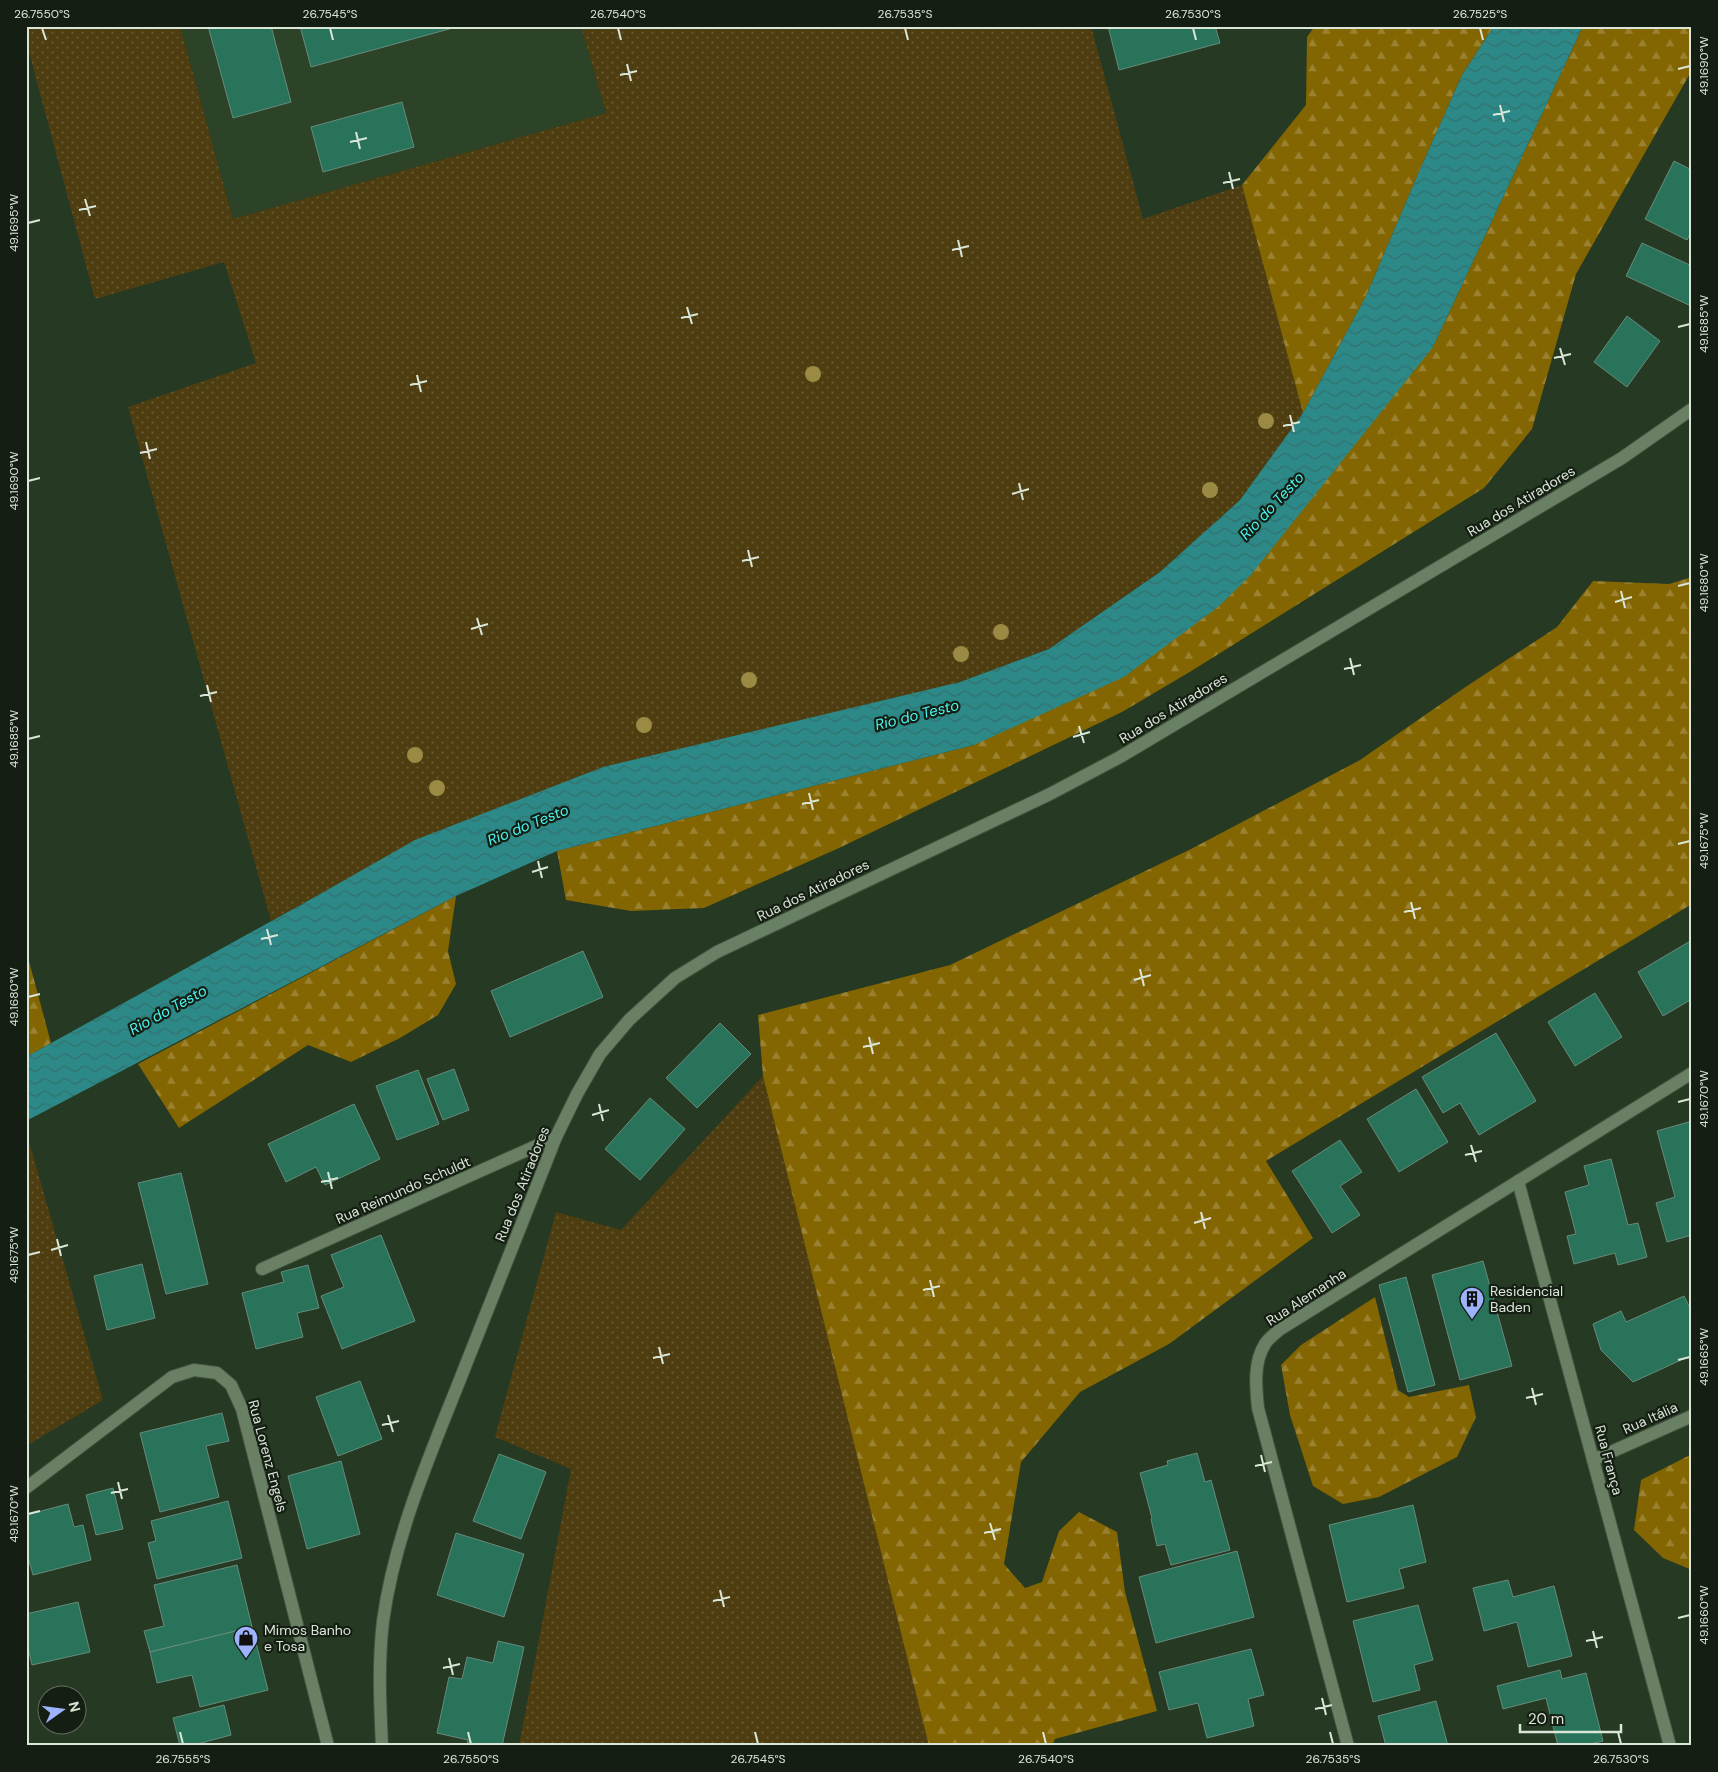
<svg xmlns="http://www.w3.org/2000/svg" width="1718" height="1772" viewBox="0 0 1718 1772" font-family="'DM Sans',sans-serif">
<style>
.built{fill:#2c4327}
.grass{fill:url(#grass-dots)}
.forest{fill:url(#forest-firs)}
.water{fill:url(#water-waves)}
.building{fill:#287359;stroke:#678b7c}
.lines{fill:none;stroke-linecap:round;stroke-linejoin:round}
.street-casing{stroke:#43533f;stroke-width:14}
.secondary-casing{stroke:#43533f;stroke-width:14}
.street{stroke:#6a8065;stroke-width:12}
.secondary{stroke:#6a8065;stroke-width:12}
.tree{fill:#9a8a43}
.ticks{fill:none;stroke:#dae6d7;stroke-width:2}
.labels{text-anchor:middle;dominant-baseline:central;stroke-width:4.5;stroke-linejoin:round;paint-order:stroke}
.street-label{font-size:14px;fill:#dae6d7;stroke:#151e13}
.poi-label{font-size:14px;fill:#dae6d7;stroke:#151e13;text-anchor:start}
.water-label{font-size:15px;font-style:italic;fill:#49f5f1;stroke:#151e13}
.neatline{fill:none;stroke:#dae6d7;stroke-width:2}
.ticks-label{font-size:12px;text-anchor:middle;fill:#dae6d7}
</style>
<defs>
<pattern id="grass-dots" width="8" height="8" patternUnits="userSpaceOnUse" patternTransform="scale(1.25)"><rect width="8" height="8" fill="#4e3d10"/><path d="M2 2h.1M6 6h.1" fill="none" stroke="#675932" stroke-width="1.8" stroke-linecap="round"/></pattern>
<pattern id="forest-firs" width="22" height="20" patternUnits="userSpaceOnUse" patternTransform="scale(1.25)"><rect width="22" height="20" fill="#836501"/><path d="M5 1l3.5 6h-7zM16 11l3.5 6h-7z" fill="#9a8231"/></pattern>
<pattern id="water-waves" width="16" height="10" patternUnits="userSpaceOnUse" patternTransform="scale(1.25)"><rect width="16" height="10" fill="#2c8987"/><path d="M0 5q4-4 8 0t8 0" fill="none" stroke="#33716e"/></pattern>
</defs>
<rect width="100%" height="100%" fill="#263922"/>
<!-- built -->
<polygon class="built" points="180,26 581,26 606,113 233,219"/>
<!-- grass -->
<g class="grass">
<polygon points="26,26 180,26 233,219 606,113 581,26 1091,26 1143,219 1242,185 1303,413 1240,500 1160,572 1049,649 960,682 313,898 271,921 128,407 256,363 224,262 95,299 26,41"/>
<polygon points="763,1076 929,1746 519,1746 571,1469 495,1437 556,1212 621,1230"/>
<polygon points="26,1131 103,1400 26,1446"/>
</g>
<!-- forest -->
<g class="forest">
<polygon points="1315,26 1494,26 1462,75 1421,167 1366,296 1303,413 1242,185 1306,105 1307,37"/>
<polygon points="1583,26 1692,26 1692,70 1576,274 1532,429 1484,488 1193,670 1122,712 839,848 704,908 631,911 566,900 557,851 974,745 1433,347"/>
<polygon points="1692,577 1692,904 1266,1161 1313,1238 1169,1344 1080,1392 1021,1462 1004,1564 1025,1588 1042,1582 1059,1531 1079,1512 1117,1532 1125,1592 1157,1711 1055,1739 1052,1746 929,1746 763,1076 758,1015 950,965 1191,849 1360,760 1467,686 1557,627 1593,581 1669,584"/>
<polygon points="456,896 448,951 456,984 438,1015 400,1038 351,1062 308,1045 179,1128 138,1064"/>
<polygon points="26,950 51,1043 26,1057"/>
<polygon points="1375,1297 1398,1390 1409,1397 1469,1385 1476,1417 1457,1457 1379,1497 1343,1504 1313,1486 1290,1415 1281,1365 1301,1345"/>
<polygon points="1692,1454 1692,1570 1663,1558 1634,1530 1641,1480"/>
</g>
<!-- water -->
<polygon class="water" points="1494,26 1583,26 1433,347 1250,576 1218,607 1124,677 974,745 557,851 456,896 26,1121 26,1057 313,898 415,840 603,767 960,682 1049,649 1160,572 1240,500 1303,413 1366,296 1421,167 1462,75"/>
<!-- building -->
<g class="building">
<polygon points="208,26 271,26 291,102 233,118"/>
<polygon points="300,26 460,26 311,67"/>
<polygon points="1108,26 1215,26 1220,43 1119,70"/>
<polygon points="402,102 414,147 323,172 311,127"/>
<polygon points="1674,161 1692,170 1692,230 1687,240 1645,219"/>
<polygon points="1642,243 1692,266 1691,306 1626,276"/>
<polygon points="1627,316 1660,341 1627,387 1594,362"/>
<polygon points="1692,940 1692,999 1663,1016 1638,972"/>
<polygon points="583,951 603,997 510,1037 491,991"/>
<polygon points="1595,993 1622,1037 1575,1066 1548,1022"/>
<polygon points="720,1023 751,1054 697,1108 666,1078"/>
<polygon points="1496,1033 1536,1101 1479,1135 1460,1103 1443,1113 1422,1077"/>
<polygon points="454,1069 469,1110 443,1120 427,1079"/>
<polygon points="418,1070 439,1124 397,1140 376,1086"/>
<polygon points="1416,1089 1448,1142 1399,1172 1367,1119"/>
<polygon points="650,1098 685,1129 640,1180 605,1149"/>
<polygon points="354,1104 380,1159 325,1185 316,1167 286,1182 268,1144"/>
<polygon points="1692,1121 1692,1235 1667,1242 1656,1203 1675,1197 1657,1131"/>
<polygon points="1340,1140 1362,1172 1340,1186 1360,1215 1332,1233 1292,1171"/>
<polygon points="1611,1159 1628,1225 1638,1223 1647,1257 1618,1265 1615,1253 1574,1264 1567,1236 1576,1234 1565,1192 1589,1185 1584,1166"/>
<polygon points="181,1173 208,1284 166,1294 138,1183"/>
<polygon points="381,1235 415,1321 342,1349 321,1296 344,1287 331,1255"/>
<polygon points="1483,1261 1512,1366 1460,1380 1432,1275"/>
<polygon points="142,1264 155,1318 107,1330 94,1276"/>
<polygon points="308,1265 319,1308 297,1313 303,1337 256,1349 242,1293 284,1282 281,1272"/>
<polygon points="1406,1277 1435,1385 1408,1392 1379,1285"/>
<polygon points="1684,1296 1692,1312 1692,1355 1633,1382 1601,1350 1593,1324 1621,1311 1626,1322"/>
<polygon points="360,1381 382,1439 338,1456 316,1397"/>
<polygon points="222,1413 229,1441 206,1446 219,1497 160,1512 140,1433"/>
<polygon points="1197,1453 1205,1482 1211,1480 1230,1550 1171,1565 1165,1544 1157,1546 1151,1519 1152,1518 1140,1473 1168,1465 1167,1461"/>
<polygon points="499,1454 546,1472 521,1539 473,1521"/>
<polygon points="341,1461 360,1534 307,1549 288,1476"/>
<polygon points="113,1488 123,1529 96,1535 86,1495"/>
<polygon points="228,1501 242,1558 157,1579 148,1543 156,1541 151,1521"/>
<polygon points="68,1504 74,1527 83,1525 91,1560 33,1575 26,1550 26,1515"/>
<polygon points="1413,1505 1426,1562 1399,1569 1404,1588 1347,1602 1329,1525"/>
<polygon points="456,1533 524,1554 504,1617 437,1595"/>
<polygon points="1237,1551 1254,1617 1156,1643 1139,1577"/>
<polygon points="237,1565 252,1627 150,1652 144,1631 164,1626 154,1585"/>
<polygon points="1508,1580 1513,1597 1554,1586 1572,1656 1528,1667 1517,1622 1484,1631 1473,1588"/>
<polygon points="78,1602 90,1652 32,1665 26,1639 26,1614"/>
<polygon points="1418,1605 1433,1660 1414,1665 1420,1690 1373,1702 1353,1621"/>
<polygon points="252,1627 268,1690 200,1707 192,1675 157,1683 150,1652"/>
<polygon points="498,1641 524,1647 502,1746 467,1746 468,1740 437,1733 449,1677 462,1679 467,1657 493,1663"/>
<polygon points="1251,1649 1264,1695 1248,1699 1254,1726 1207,1738 1198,1703 1169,1710 1159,1672"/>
<polygon points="1560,1670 1562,1679 1586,1673 1603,1741 1582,1746 1558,1746 1546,1698 1503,1709 1497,1686"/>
<polygon points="1436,1701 1448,1746 1386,1746 1378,1716"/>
<polygon points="224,1705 231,1735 190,1746 180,1746 173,1718"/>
</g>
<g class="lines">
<defs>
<g id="street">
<polyline points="1518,1181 1670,1746"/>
<polyline points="262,1269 556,1137"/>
<polyline points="1593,1460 1692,1416"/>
<polyline points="26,1488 172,1377 194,1370 217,1373 231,1385 242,1409 328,1746"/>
<path d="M1348 1746 1258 1408C1256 1388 1253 1363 1265 1344 1268 1339 1275 1334 1279 1330L1692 1073"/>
</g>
<path id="secondary" d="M382 1746C380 1703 378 1664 383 1621 394 1540 427 1462 457 1387 490 1304 523 1220 556 1137L577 1094 600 1054 629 1020 675 978 717 952 1050 794 1120 757 1622 458 1692 409"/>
</defs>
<!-- street casing -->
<use href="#street" class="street-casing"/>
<!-- secondary casing -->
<use href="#secondary" class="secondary-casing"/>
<!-- street -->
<use href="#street" class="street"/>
<!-- secondary -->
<use href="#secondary" class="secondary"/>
</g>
<!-- trees -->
<g class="tree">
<circle cx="813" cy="374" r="8"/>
<circle cx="1266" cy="421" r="8"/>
<circle cx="1210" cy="490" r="8"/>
<circle cx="1001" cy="632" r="8"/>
<circle cx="961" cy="654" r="8"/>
<circle cx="749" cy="680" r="8"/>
<circle cx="644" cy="725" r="8"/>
<circle cx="415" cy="755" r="8"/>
<circle cx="437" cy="788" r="8"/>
</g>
<!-- ticks -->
<path class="ticks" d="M42 28 46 40M330 28 333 40M618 28 621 40M905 28 908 40M1193 28 1196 40M1480 28 1483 40M627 64 631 81M1678 69 1690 66M620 75 637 71M1500 105 1504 122M1493 115 1510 111M356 132 360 149M350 142 367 138M1229 172 1233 189M1223 183 1240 179M85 199 90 216M79 210 96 206M28 223 40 220M958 240 962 257M952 250 969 246M687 307 692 324M681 318 698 314M1678 327 1690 324M1560 348 1565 365M1554 358 1571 354M417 375 421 392M410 385 427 381M1290 415 1294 432M1283 426 1300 422M146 442 150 459M140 453 157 449M28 481 40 478M1019 483 1023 500M1012 494 1029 489M748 550 752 567M742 561 759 557M1678 586 1690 583M1621 591 1625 608M1615 602 1632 597M477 618 482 635M471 629 488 624M1350 658 1354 675M1344 669 1361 665M207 685 211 702M200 696 217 692M1079 726 1084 743M1073 737 1090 732M28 739 40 736M809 793 813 810M802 804 819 800M1678 844 1690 841M538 861 542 878M532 872 548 867M1411 902 1415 919M1404 912 1421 908M267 929 271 945M261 939 278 935M1140 969 1144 986M1134 980 1151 975M28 997 40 994M869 1037 873 1054M863 1047 880 1043M1678 1102 1690 1099M599 1104 603 1121M592 1115 609 1110M1471 1145 1476 1162M1465 1155 1482 1151M328 1172 332 1189M321 1182 338 1178M1201 1212 1205 1229M1194 1223 1211 1218M57 1239 61 1256M51 1250 68 1245M28 1255 40 1252M930 1280 934 1297M923 1290 940 1286M659 1347 663 1364M653 1358 670 1354M1678 1360 1690 1357M1532 1388 1536 1405M1526 1398 1543 1394M388 1415 393 1432M382 1425 399 1421M1261 1455 1265 1472M1255 1466 1272 1462M118 1482 122 1499M111 1493 128 1489M28 1514 40 1511M990 1523 995 1540M984 1533 1001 1529M720 1590 724 1607M713 1601 730 1597M1678 1618 1690 1615M1593 1631 1597 1648M1586 1641 1603 1637M449 1658 453 1675M443 1668 460 1664M1322 1698 1326 1715M1315 1709 1332 1705M180 1732 183 1744M468 1732 471 1744M755 1732 758 1744M1043 1732 1046 1744M1330 1732 1333 1744M1618 1732 1621 1744"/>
<!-- icons -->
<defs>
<symbol id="building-pin" viewBox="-11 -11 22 30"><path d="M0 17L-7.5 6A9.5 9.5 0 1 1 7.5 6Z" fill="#9eb3fd" stroke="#151e13"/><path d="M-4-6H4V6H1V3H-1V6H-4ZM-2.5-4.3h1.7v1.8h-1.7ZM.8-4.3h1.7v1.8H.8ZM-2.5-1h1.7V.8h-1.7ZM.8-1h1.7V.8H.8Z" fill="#111"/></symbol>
<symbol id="shop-pin" viewBox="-11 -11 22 30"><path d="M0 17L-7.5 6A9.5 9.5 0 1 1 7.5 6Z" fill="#9eb3fd" stroke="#151e13"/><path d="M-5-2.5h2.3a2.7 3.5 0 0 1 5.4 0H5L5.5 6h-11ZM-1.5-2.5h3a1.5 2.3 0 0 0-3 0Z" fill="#111"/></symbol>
</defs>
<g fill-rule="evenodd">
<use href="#building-pin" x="1458" y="1285" width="28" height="38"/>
<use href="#shop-pin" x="232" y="1624" width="28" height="38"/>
</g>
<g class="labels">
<!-- street labels -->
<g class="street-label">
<text transform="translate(1521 501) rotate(-31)">Rua dos Atiradores</text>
<text transform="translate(1173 708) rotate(-31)">Rua dos Atiradores</text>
<text transform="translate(813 890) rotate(-26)">Rua dos Atiradores</text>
<text transform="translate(522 1184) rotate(-68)">Rua dos Atiradores</text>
<text transform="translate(403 1190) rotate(-24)">Rua Reimundo Schuldt</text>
<text transform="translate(1306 1297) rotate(-33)">Rua Alemanha</text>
<text transform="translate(1650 1418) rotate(-24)">Rua Itália</text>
<text transform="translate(268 1456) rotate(75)">Rua Lorenz Engels</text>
<text transform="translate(1609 1460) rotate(75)">Rua França</text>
</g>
<!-- poi labels -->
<g class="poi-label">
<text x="1490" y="1291">Residencial<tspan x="1490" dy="16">Baden</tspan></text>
<text x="264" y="1630">Mimos Banho<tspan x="264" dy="16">e Tosa</tspan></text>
</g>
<!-- water labels -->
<g class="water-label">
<text transform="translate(1272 506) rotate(-47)">Rio do Testo</text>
<text transform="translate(917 715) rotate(-14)">Rio do Testo</text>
<text transform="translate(528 825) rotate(-22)">Rio do Testo</text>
<text transform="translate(168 1010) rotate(-29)">Rio do Testo</text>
</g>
</g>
<!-- border -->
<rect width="1718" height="1772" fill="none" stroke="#151e13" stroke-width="55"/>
<!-- north arrow -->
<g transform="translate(62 1710) rotate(76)"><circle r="24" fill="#151e13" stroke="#646e61"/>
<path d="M0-4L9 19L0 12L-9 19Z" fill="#9eb3fd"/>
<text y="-8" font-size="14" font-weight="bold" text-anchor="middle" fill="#dae6d7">N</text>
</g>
<!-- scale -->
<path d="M1520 1724v8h101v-8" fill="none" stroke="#dae6d7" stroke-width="2.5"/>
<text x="1528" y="1724" font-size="15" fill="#dae6d7" stroke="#151e13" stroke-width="4" paint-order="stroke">20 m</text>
<rect x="28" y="28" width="1662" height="1716" class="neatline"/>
<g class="ticks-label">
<text x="42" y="18">26.7550°S</text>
<text x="330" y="18">26.7545°S</text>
<text x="618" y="18">26.7540°S</text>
<text x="905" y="18">26.7535°S</text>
<text x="1193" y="18">26.7530°S</text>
<text x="1480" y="18">26.7525°S</text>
<text transform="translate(1704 66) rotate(-90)" y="4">49.1690°W</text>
<text transform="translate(14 223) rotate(-90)" y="4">49.1695°W</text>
<text transform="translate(1704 324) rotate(-90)" y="4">49.1685°W</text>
<text transform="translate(14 481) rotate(-90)" y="4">49.1690°W</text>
<text transform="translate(1704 583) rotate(-90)" y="4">49.1680°W</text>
<text transform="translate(14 739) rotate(-90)" y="4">49.1685°W</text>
<text transform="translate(1704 841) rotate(-90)" y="4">49.1675°W</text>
<text transform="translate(14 997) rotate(-90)" y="4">49.1680°W</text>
<text transform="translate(1704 1099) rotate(-90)" y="4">49.1670°W</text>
<text transform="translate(14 1255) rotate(-90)" y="4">49.1675°W</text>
<text transform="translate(1704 1357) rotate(-90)" y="4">49.1665°W</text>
<text transform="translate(14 1514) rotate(-90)" y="4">49.1670°W</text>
<text transform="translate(1704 1615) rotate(-90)" y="4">49.1660°W</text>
<text x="183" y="1763">26.7555°S</text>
<text x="471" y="1763">26.7550°S</text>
<text x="758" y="1763">26.7545°S</text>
<text x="1046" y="1763">26.7540°S</text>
<text x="1333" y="1763">26.7535°S</text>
<text x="1621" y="1763">26.7530°S</text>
</g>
</svg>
